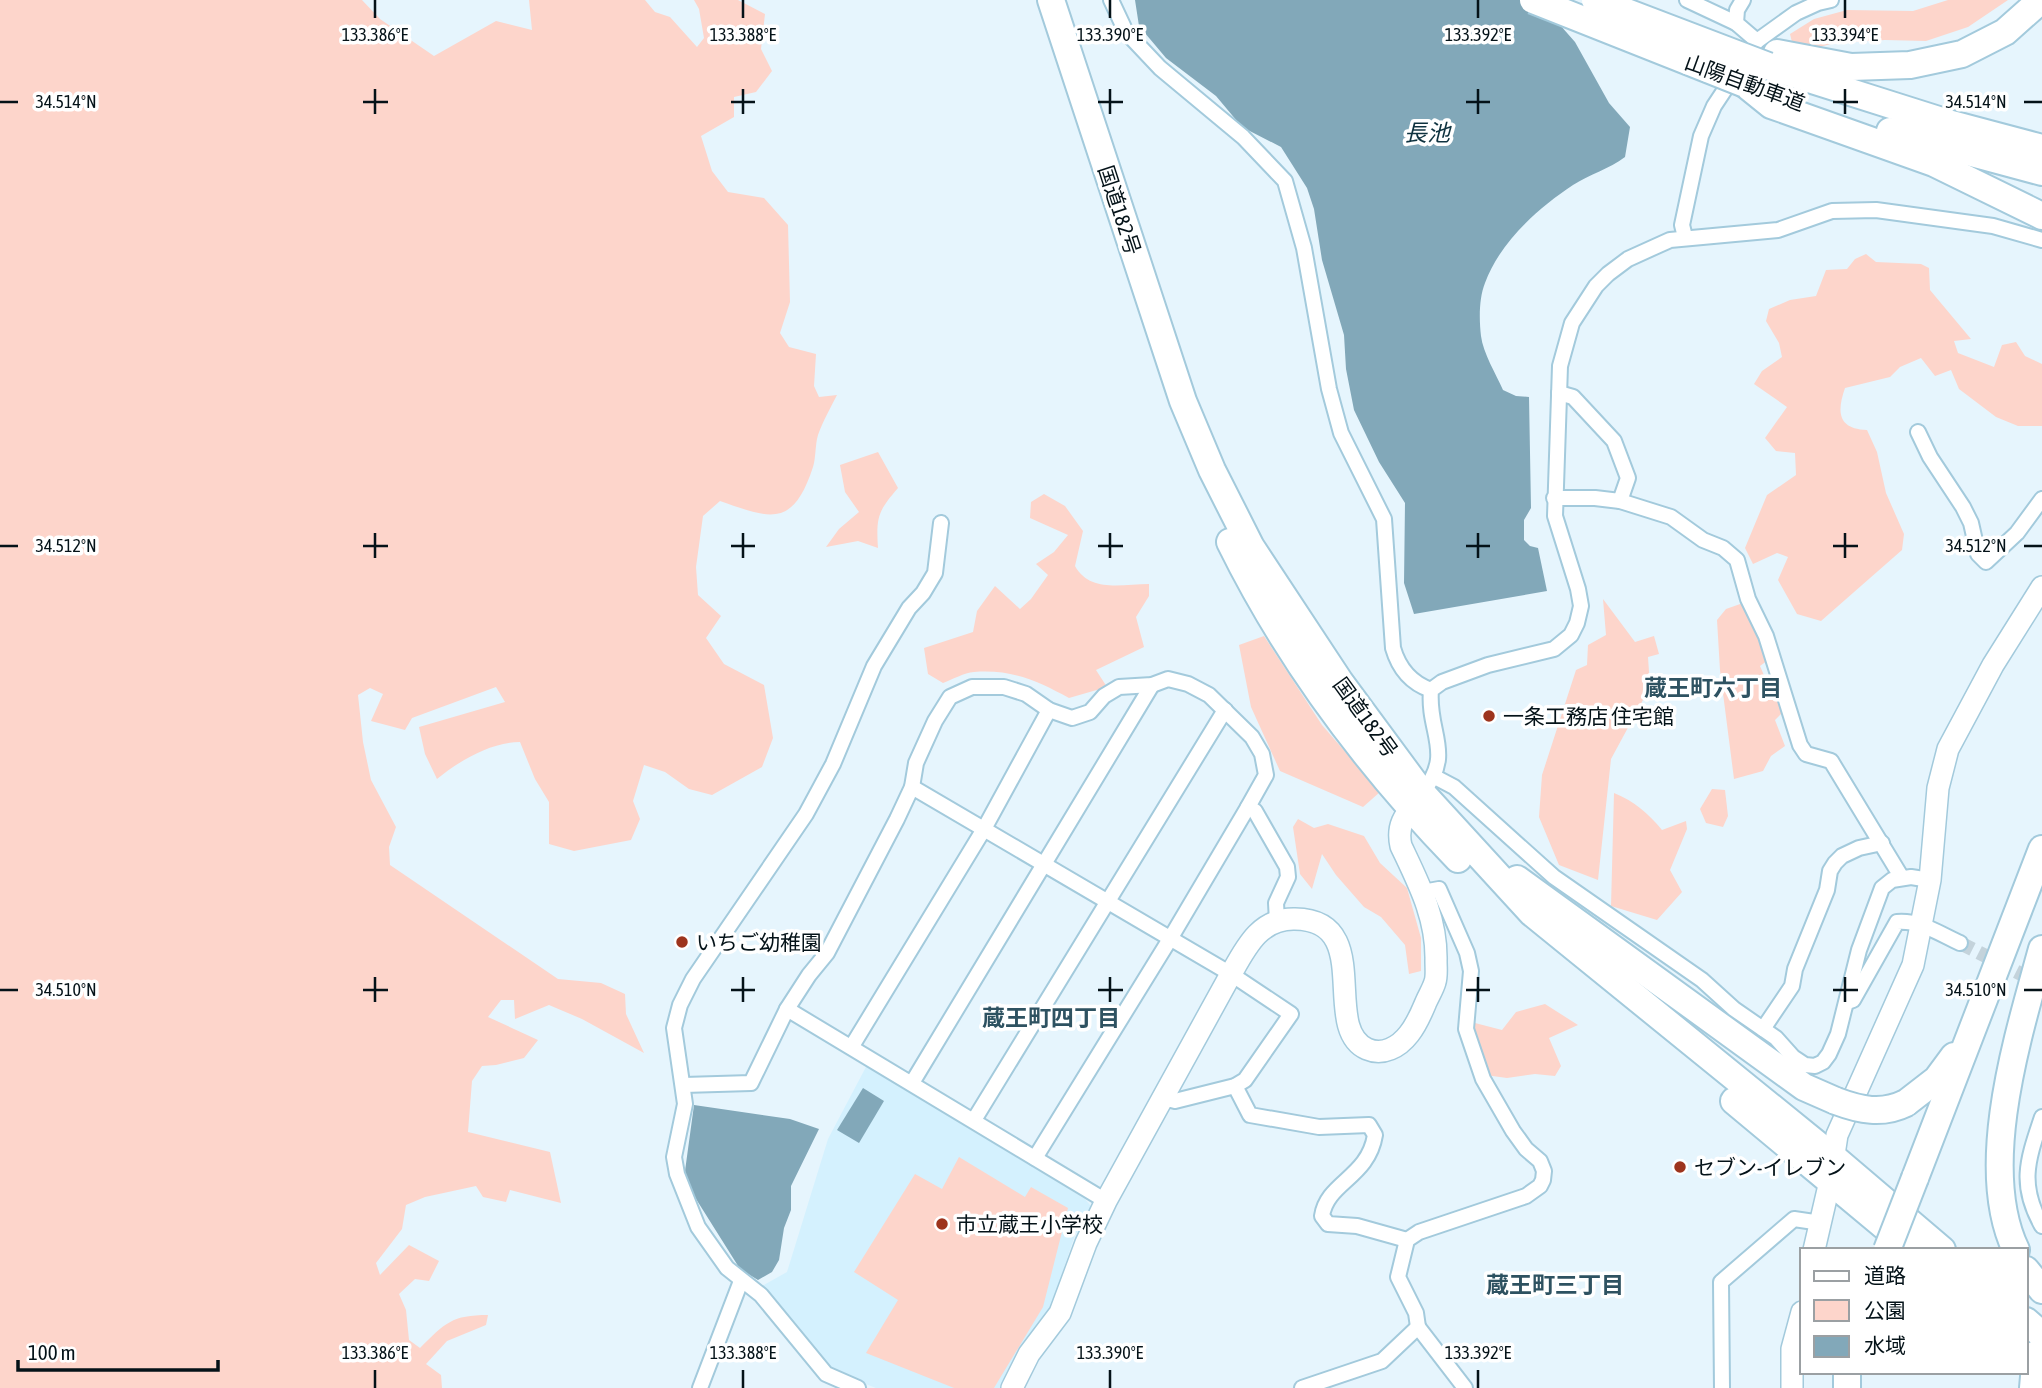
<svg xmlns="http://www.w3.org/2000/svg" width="2042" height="1388" viewBox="0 0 2042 1388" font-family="'Asap Condensed','Noto Sans JP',sans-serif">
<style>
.built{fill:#d4f1fe}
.green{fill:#fdd5cb}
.water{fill:#82a8b9}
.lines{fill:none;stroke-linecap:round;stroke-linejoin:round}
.street-tunnel{stroke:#c4d3db;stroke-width:14;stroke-dasharray:14 7;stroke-linecap:butt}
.street-casing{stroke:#a3cadc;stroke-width:18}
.secondary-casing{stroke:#a3cadc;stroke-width:24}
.highway-casing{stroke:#a3cadc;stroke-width:30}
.street{stroke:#fff;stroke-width:14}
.secondary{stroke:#fff;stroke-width:21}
.highway{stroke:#fff;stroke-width:26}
.highway-bridge-casing{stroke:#a3cadc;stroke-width:30;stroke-linecap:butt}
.highway-bridge{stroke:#fff;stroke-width:26}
.ticks{fill:none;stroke:#041218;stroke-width:2.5}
.poi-dot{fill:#9d341d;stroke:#fff;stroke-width:2.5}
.labels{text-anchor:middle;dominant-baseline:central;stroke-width:7;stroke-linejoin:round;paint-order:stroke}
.street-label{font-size:21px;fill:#041218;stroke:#fff}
.poi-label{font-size:21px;fill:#041218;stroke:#fff;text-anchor:start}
.water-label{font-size:23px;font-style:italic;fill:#0e323f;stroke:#fff}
.neighbourhood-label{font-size:23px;font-weight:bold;fill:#2e5261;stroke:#fff}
.ticks-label{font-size:18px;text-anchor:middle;fill:#041218;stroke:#fff;stroke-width:7;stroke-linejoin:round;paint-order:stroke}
</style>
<rect width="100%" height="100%" fill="#e6f5fd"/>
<!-- built -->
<polygon class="built" points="867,1065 1085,1199 1090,1205 1090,1213 1075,1235 1049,1312 1004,1388 876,1388 832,1371 762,1286 787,1272 828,1139"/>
<!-- green -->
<g class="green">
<path d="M0 0H362L380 19 434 56 496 21 532 30 529 0H645L655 12 670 17 697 47 704 38 699 9 694 0H738L765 14 761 49 772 71 756 92 734 97V117L701 136 712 171 728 192 764 198 788 225 790 302 780 333 789 347 816 354 814 386 819 397 837 395C831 407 823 421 818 435 815 445 816 457 813 467 793 528 771 519 720 501L703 516 696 567 698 595 721 616 706 638 724 664 764 685 773 738 762 767 712 795 689 789 665 772 644 765 633 801 640 819 631 840 574 851 549 844V802L535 779 520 742C491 742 459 761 437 779L425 754 419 727 505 702 496 687 412 718 405 730 371 721 383 694 370 688 358 695 363 742 371 780 396 827 389 847 390 865 558 979 601 983 625 994 626 1014 644 1053 582 1019 549 1005 515 1019 514 1000H501L488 1017 538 1040 524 1058 496 1065 482 1066 472 1081 468 1132 550 1152 561 1203 510 1190 506 1202 483 1197 476 1186 425 1197 406 1205 402 1229 376 1263 380 1275 409 1245 439 1261 429 1281 415 1279 399 1294 406 1310 409 1340 420 1348C445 1323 452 1315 488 1315L486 1325 447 1341 426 1364 441 1375 442 1388H0Z"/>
<polygon points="1948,0 2008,0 1968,27 1926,41 1885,40 1835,43 1811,49 1793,46 1790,34 1814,19 1847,10 1913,11"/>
<path d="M1866 254 1876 262 1921 264 1929 268 1930 290 1971 339 1954 341 1958 353 1994 367 2002 345 2016 342 2025 356 2042 364V426H2018L1996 417 1959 389 1951 370 1935 376 1921 358 1900 367 1890 377 1845 388C1837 411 1837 429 1867 430L1877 452 1886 493 1904 534 1902 550 1821 621 1797 614 1778 580 1788 557 1777 553 1753 564 1745 548 1767 495 1796 475 1795 453 1776 451 1765 438 1787 407 1754 384 1762 371 1782 357 1779 343 1766 321 1769 309 1790 300 1816 296 1826 270 1847 269 1855 259Z"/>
<path d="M878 452 898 488C878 511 876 517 878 548L858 541 826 547 839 529 859 512 845 492 840 465Z"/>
<path d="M1044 494 1065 506 1083 531 1075 566C1090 593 1122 584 1149 584V596L1136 617 1144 647 1096 670 1107 687 1069 698C1038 681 1012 669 974 672 964 673 953 679 943 683L928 674 924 648 973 632 977 611 995 586 1020 609 1031 599 1048 575 1036 564 1054 552 1068 535 1030 518 1031 502Z"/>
<polygon points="1603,599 1635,642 1654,636 1659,654 1648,657 1650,687 1611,759 1598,880 1559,865 1539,817 1542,775 1576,670 1587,665 1588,645 1606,635"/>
<polygon points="1743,603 1768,660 1760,666 1769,687 1775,690 1782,713 1775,720 1785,746 1771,756 1763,771 1734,779 1720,670 1717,620 1726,609"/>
<polygon points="1264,636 1322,725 1380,792 1363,807 1280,771 1251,707 1239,645"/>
<polygon points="1712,789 1725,790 1728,816 1723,827 1706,823 1700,809"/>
<path d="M1614 793C1634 801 1648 813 1662 830L1686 821 1687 829 1670 870 1682 892 1657 920 1611 906Z"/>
<polygon points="1298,819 1314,828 1328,824 1364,836 1380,863 1407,888 1421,938 1421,971 1409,974 1405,945 1381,917 1364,907 1336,875 1322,854 1312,889 1300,874 1293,827"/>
<polygon points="1545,1004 1578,1025 1549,1038 1561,1066 1555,1076 1535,1074 1507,1078 1485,1075 1472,1043 1475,1023 1502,1030 1516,1012"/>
<polygon points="959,1157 1025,1197 1031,1187 1068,1208 1043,1307 994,1388 954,1388 866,1353 898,1300 854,1272 915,1174 942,1189"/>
</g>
<!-- water -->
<g class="water">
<path d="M1135 0H1538L1575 42 1609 103 1630 127 1625 157C1609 169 1590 174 1573 185 1538 208 1500 242 1485 283 1479 298 1479 319 1481 336 1483 353 1496 374 1503 390L1516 396 1529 397 1531 508 1524 520V540L1530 546 1538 548 1547 591 1414 614 1404 583 1405 503 1379 462 1354 410 1346 369 1344 335 1322 260 1314 209 1307 188 1281 147 1242 127 1216 96 1166 58 1139 26Z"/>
<polygon points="863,1088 884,1101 859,1143 837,1130"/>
<polygon points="694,1105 790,1119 819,1129 791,1186 791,1210 784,1228 779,1260 772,1272 758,1280 740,1269 691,1191 685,1171"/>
</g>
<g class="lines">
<!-- street-tunnel -->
<polyline class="street-tunnel" points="1960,943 2037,982"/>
<defs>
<g id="street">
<path d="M1111 0 1126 32 1160 68 1243 137 1285 181 1304 248 1329 389 1341 433 1384 519 1393 648C1399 669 1411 683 1431 690"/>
<polyline points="1687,0 1736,23"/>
<polyline points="1743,0 1737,10 1736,23 1757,41"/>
<polyline points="1685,237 1682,225 1701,136 1714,106 1757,41 1796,13 1818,3 1831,0"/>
<polyline points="1559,393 1573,397 1614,441 1628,478 1620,501"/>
<polyline points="1918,432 1930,457 1963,507 1971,523 1978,554 1986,562 2017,533 2042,499"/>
<polyline points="1554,498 1595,498 1620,501 1671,517 1703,540 1723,548 1737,560 1748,599 1766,636 1800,745 1806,754 1831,761 1902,878"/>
<polyline points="1435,777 1454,787 1554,877 1702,980 1734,1009 1776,1038 1793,1057 1805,1065 1815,1066 1823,1062 1829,1054 1838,1034 1859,950 1882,888 1892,880 1911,877 1930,880"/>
<polyline points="912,787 1231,974 1291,1014 1245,1080 1235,1086 1175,1101 1163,1098"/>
<path d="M1422 793C1455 753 1427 733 1431 690L1442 682 1488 665 1554 649 1571 635 1577 623 1581 606 1578 589 1555 516 1560 366 1572 323 1596 286 1608 274 1628 259 1670 240 1778 230 1832 211 1876 210 1993 226 2042 240"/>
<path d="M1850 1001 1853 1000 1897 922C1920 920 1940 934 1960 943"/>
<polyline points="787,1009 1106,1201"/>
<polyline points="1763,1029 1792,986 1795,969 1827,890 1830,871 1835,863 1842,856 1859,848 1882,843"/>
<polyline points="852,1046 984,829 1049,710"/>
<polyline points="912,1083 1152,685"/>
<polyline points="684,1085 751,1083 787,1009 809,975 827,953 897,819 912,787 916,763 935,721 950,697 972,687 1004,687 1026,694 1049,710 1072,718 1090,712 1104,696 1119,687 1152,685 1168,679 1188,684 1209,695 1252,737 1262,754 1266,775 1248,807 1255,811 1287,867 1288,877 1276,903 1277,921"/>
<path d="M1235 1086 1250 1115 1319 1127 1369 1125 1375 1135C1368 1178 1327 1182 1322 1216L1328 1224 1357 1226 1407 1240"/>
<path d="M2042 1117C2028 1159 2018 1184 2042 1226"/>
<polyline points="974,1120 1225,710"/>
<polyline points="1035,1158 1170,939 1248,807"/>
<polyline points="1418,1327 1416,1313 1398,1277 1407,1240 1419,1232 1526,1196 1540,1186 1543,1180 1544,1171 1540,1161 1526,1149 1513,1131 1483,1079 1466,1029 1471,971 1467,953 1439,889 1423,892"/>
<polyline points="700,1388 741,1281"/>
<polyline points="858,1388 826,1374 761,1295 727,1268 698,1227 677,1174 674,1157 685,1104 674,1028 680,1005 693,979 806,814 833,764 874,666 909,608 923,593 935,573 941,523"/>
<polyline points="1302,1388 1382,1361 1418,1327 1465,1388"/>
<polyline points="1722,1388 1721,1282 1794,1219 1821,1223"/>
</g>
<g id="secondary">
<polyline points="1814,1250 1830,1181 1837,1135 1913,965 1930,880 1938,788 1948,749 1993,665 2042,587"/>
<path d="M1012 1388 1029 1354 1060 1313 1086 1243 1106 1201 1231 974C1246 947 1260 918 1295 919 1376 920 1320 1028 1367 1049 1383 1056 1399 1047 1409 1034 1417 1024 1421 1014 1426 1002 1429 995 1433 989 1435 982 1437 976 1436 968 1436 961 1437 918 1419 884 1401 846 1396 824 1406 814 1419 798"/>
<polyline points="1792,1388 1792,1349 1802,1312"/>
</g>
<g id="highway">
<polyline points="1051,0 1183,401 1212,470 1251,547 1340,682 1422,793 1532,913 1834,1158 1942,1250"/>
<polyline points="1777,53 1851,67 1910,65 1962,54 2005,32 2041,0"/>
<polyline points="1768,66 1948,123 2042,148"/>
<polyline points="1745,84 1771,105 1934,163 2042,216"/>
<polyline points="1890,131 2042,172"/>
<path d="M1230 542C1287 658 1368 766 1458 859"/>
<polyline points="1517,879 1804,1087 1836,1101"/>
<polyline points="1734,1101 1913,1250"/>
<polyline points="1906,1103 1937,1079 1954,1056"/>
<polyline points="1915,1178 2042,849"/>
<path d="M2016 1250C1976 1167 2019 1033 2042 949"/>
<polyline points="2026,1270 2042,1290"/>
<polyline points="2026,1321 2042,1335"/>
<polyline points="1847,1388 1847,1372"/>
<polyline points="2033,1388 2036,1354"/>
</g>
</defs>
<!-- street casing -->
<use href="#street" class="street-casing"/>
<!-- secondary casing -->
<use href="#secondary" class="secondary-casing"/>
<!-- highway casing -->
<use href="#highway" class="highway-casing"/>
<!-- street -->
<use href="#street" class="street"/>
<!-- secondary -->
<use href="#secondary" class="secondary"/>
<!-- highway -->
<use href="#highway" class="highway"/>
<defs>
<g id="highway-bridge">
<polyline points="1533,0 1745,84"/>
<polyline points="1595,0 1768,66"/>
<path d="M1836 1101C1860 1110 1882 1115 1906 1103"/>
<polyline points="1887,1250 1915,1178"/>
</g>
</defs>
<!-- highway-bridge casing -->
<use href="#highway-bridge" class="highway-bridge-casing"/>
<!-- highway-bridge -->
<use href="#highway-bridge" class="highway-bridge"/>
</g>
<!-- ticks -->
<path class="ticks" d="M375 0V18M743 0V18M1110 0V18M1478 0V18M1845 0V18M375 89V114M743 89V114M1110 89V114M1478 89V114M1845 89V114M0 102H18M363 102H388M731 102H755M1098 102H1123M1466 102H1490M1833 102H1858M2024 102H2042M375 533V558M743 533V558M1110 533V558M1478 533V558M1845 533V558M0 546H18M363 546H388M731 546H755M1098 546H1123M1466 546H1490M1833 546H1858M2024 546H2042M375 977V1002M743 977V1002M1110 977V1002M1478 977V1002M1845 977V1002M0 990H18M363 990H388M731 990H755M1098 990H1123M1466 990H1490M1833 990H1858M2024 990H2042M375 1370V1388M743 1370V1388M1110 1370V1388M1478 1370V1388"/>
<!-- markers -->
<g class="poi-dot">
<circle cx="1489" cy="716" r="7"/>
<circle cx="682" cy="942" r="7"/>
<circle cx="1680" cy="1167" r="7"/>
<circle cx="942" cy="1224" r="7"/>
</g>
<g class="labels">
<!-- street labels -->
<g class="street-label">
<text transform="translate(1745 82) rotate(20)">山陽自動車道</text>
<text transform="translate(1120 210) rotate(72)">国道182号</text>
<text transform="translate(1366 717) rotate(54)">国道182号</text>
</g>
<!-- poi labels -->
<g class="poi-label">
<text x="1503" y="716">一条工務店 住宅館</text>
<text x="696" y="942">いちご幼稚園</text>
<text x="1694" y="1167">セブン-イレブン</text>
<text x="956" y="1224">市立蔵王小学校</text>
</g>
<!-- water labels -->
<g class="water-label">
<text x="1427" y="133">長池</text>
</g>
<!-- neighbourhood labels -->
<g class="neighbourhood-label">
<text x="1713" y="688">蔵王町六丁目</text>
<text x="1051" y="1018">蔵王町四丁目</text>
<text x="1555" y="1285">蔵王町三丁目</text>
</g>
</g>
<g class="ticks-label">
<text x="375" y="41">133.386°E</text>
<text x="743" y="41">133.388°E</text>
<text x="1110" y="41">133.390°E</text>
<text x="1478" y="41">133.392°E</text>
<text x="1845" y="41">133.394°E</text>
<text x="66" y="108">34.514°N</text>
<text x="1976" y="108">34.514°N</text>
<text x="66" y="552">34.512°N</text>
<text x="1976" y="552">34.512°N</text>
<text x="66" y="996">34.510°N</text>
<text x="1976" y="996">34.510°N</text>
<text x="375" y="1359">133.386°E</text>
<text x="743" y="1359">133.388°E</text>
<text x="1110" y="1359">133.390°E</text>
<text x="1478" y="1359">133.392°E</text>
</g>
<!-- legend -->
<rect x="1800" y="1248" width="228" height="126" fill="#ffffff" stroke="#9ba0a3" stroke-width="2"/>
<rect x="1814" y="1271" width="35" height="10" fill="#ffffff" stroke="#9ba0a3" stroke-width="2"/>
<text x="1864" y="1283" font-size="21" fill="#041218">道路</text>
<rect x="1814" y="1300" width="35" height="21" fill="#fdd5cb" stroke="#9ba0a3" stroke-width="2"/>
<text x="1864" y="1318" font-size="21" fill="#041218">公園</text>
<rect x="1814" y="1336" width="35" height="21" fill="#82a8b9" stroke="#9ba0a3" stroke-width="2"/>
<text x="1864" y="1353" font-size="21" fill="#041218">水域</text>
<!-- scale -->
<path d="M18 1360v10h200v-10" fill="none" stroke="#041218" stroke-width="3.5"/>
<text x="28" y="1360" font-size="21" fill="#041218" stroke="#ffffff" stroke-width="5" paint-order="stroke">100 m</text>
</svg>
